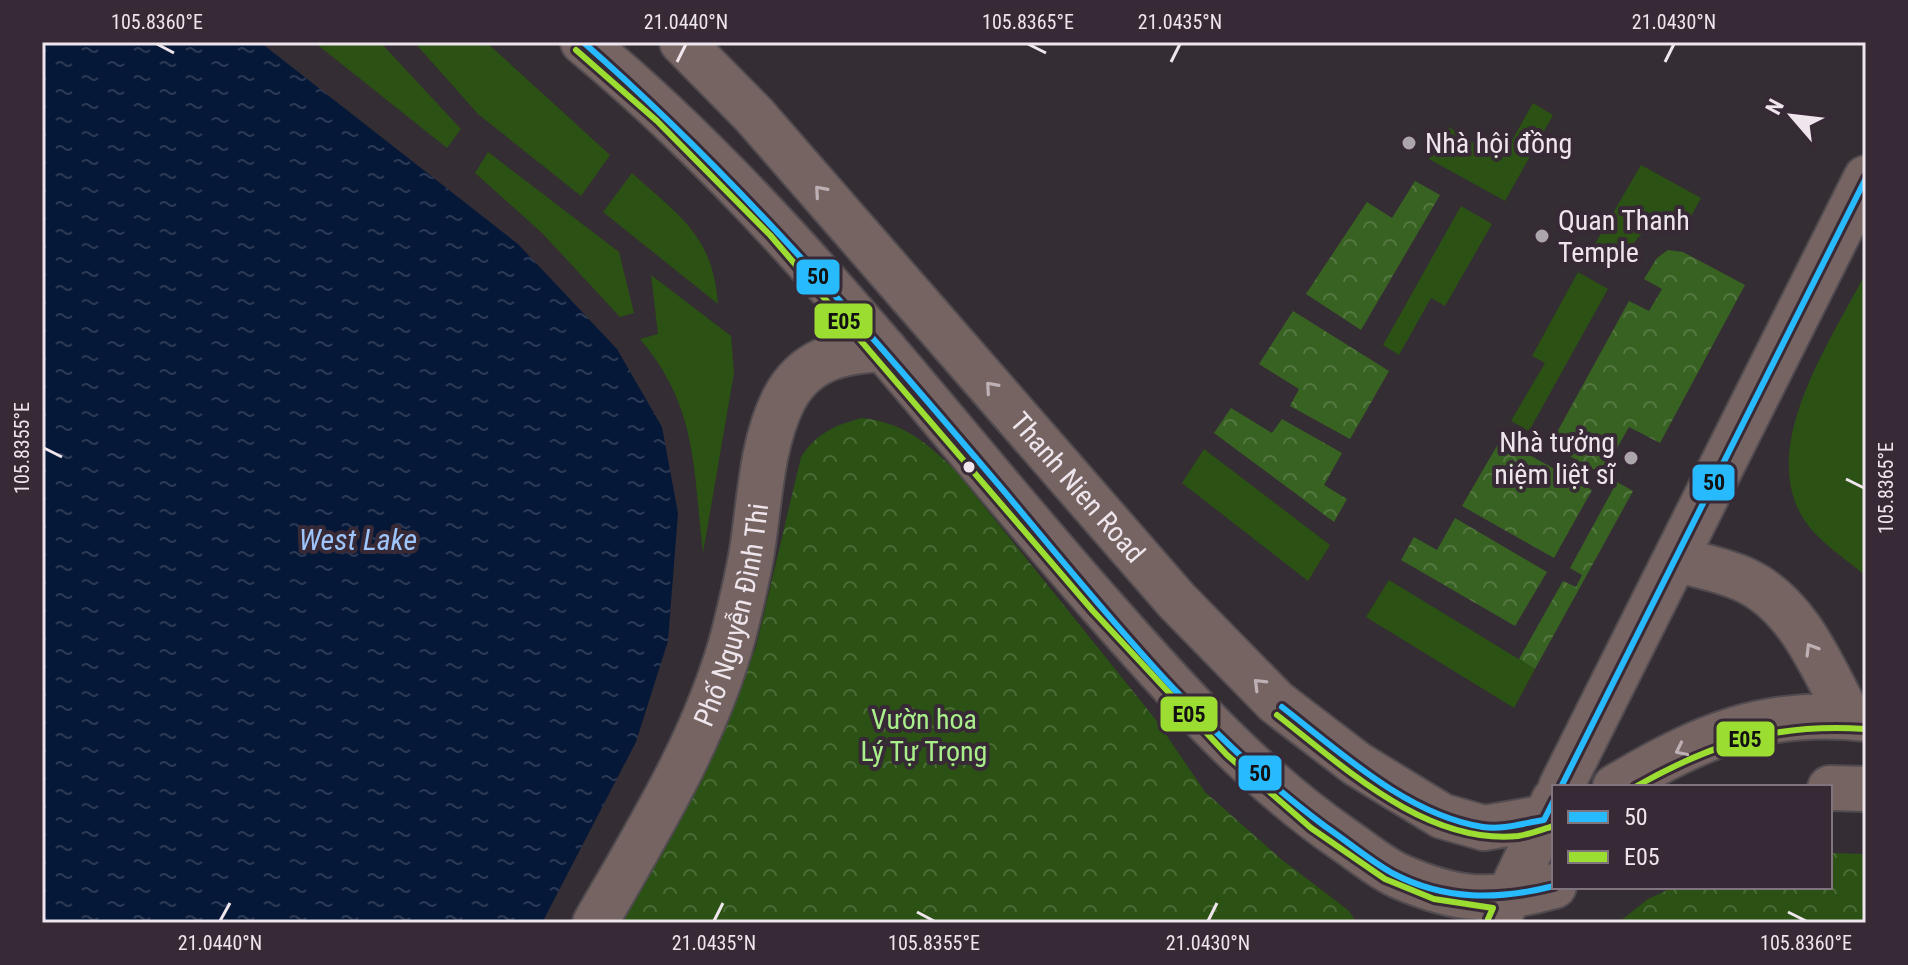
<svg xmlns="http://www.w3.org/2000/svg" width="1908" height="965" viewBox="0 0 1908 965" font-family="'Roboto Condensed',sans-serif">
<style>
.grass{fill:#2b5114}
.forest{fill:url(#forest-crowns)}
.park{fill:url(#park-crowns)}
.water{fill:url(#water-ripples)}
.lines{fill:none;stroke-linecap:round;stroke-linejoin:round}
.secondary-casing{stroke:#514b50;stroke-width:48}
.secondary{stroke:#756461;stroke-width:44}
.bus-1-casing{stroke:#372a36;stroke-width:12}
.bus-2-casing{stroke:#372a36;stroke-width:12}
.bus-1{stroke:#27baff;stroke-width:6}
.bus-2{stroke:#9cdd31;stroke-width:6}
.oneway{stroke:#beb1b5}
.ticks{fill:none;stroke:#eee5ed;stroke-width:3}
.poi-dot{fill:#ada5ac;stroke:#372a36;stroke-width:3}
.bus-dot{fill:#eee5ed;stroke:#372a36;stroke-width:3}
.labels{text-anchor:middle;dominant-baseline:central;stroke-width:8;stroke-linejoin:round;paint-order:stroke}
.poi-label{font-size:28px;fill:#eee5ed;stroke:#372a36;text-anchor:start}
.street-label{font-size:28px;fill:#eee5ed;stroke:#372a36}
.park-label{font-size:28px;fill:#a9ef8a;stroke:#372a36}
.water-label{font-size:30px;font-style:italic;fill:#9ec5fc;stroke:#372a36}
.line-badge{stroke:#372a36;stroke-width:3}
.pale-badge-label{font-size:22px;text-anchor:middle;font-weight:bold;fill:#111}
.neatline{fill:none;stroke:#eee5ed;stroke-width:3}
.ticks-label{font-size:20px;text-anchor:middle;fill:#eee5ed}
</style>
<defs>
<pattern id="forest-crowns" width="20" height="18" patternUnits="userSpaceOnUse" patternTransform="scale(2)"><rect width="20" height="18" fill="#386222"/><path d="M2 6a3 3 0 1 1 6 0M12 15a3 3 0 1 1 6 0" fill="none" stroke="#557842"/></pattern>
<pattern id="park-crowns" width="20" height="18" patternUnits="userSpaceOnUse" patternTransform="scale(2)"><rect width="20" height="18" fill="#2b5114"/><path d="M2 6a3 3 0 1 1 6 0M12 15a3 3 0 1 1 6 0" fill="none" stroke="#4a6a36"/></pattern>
<pattern id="water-ripples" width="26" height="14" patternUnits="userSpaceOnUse" patternTransform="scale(2)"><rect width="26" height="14" fill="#061838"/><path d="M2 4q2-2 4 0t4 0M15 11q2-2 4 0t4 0" fill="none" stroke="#2b3955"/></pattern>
</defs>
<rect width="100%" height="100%" fill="#342d33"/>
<!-- grass -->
<g class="grass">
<polygon points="314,42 380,42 461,129 447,148"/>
<polygon points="414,42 486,42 610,155 581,196 478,114"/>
<polygon points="1533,103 1553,115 1505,201 1429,159 1449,127 1501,160"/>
<polygon points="488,152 619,252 634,313 620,317 542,233 475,173"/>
<path d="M1641 165 1701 198 1684 229C1645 220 1639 233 1621 265L1592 249Z"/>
<path d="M632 173C679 216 713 235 718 304L603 212Z"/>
<polygon points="1461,206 1492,224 1445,306 1431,298 1399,355 1383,345"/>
<polygon points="1578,272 1608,289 1529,431 1511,421 1545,363 1532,356"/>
<path d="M1866 272V576C1846 559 1816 540 1803 518 1758 444 1832 340 1866 272Z"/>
<path d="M651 275 731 336 734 373 703 553C693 469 698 407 640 339L658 334Z"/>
<polygon points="1204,449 1330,545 1308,581 1182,483"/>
<polygon points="1389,580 1535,669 1514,708 1366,617"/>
</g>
<!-- forest -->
<g class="forest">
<polygon points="1415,181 1440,195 1361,330 1306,294 1367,202 1392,218"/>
<polygon points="1668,250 1683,252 1745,285 1660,443 1629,427 1602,474 1550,445 1629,301 1649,311 1662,289 1644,279 1657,258"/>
<polygon points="1293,311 1389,371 1350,439 1290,406 1299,389 1259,364"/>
<polygon points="1231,408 1272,433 1282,419 1342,453 1324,485 1347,499 1334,522 1214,433"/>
<polygon points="1501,439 1592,490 1554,558 1462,506"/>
<polygon points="1617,482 1633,491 1535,669 1519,659 1563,581 1576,587 1582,575 1570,568"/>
<polygon points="1455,518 1547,572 1515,626 1401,560 1414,537 1437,550"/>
</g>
<!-- park -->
<g class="park">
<path d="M862 418C902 422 926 442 955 470L1156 720 1205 792 1281 859 1348 910 1357 923H619L727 719 756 647 801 457C817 433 835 425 862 418Z"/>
<polygon points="1830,853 1866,854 1866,923 1618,923 1648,899 1674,887 1830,887"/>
</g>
<!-- water -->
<polygon class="water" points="42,42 260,42 518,244 617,349 662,427 678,513 668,641 636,742 542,923 42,923"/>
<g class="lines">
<defs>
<g id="secondary">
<path d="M583 42C783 207 936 419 1107 612 1180 695 1252 776 1343 839 1361 851 1379 867 1399 876 1458 902 1492 903 1554 886"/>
<path id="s1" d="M682 42 754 115 1177 601 1276 702 1357 764 1442 816 1484 828 1554 816"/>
<path d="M1676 559C1699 566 1725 570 1747 581 1799 606 1823 669 1849 717"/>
<polyline points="1561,787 1866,178"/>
<path d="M1615 787C1700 737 1764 707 1866 719"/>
<polyline points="1830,788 1866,789"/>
<polyline points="1499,917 1554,800"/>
<path id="s2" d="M595 923C648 831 707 736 734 633 741 604 749 573 753 544 760 497 762 444 783 401 804 359 840 351 884 349"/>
</g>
</defs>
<!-- secondary casing -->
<use href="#secondary" class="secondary-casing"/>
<!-- secondary -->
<use href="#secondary" class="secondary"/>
<defs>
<g id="bus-1">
<path d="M583 42C738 178 870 333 1003 490 1102 608 1201 735 1326 827 1348 842 1369 860 1392 873 1445 901 1498 900 1554 886"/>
<path d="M1282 707C1340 752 1407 815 1483 827 1503 830 1524 823 1544 820L1554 800"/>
<polyline points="1561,787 1866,178"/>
</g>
<g id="bus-2">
<polyline points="576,50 657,121 770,235 1093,611 1227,755 1311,828 1385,879 1434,899 1493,908 1488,919"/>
<path d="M1277 715C1344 767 1426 845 1518 836 1530 834 1543 829 1554 826"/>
<path d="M1635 787C1713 743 1775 723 1865 729"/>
</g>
</defs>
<!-- bus-1 casing -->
<use href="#bus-1" class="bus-1-casing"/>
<!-- bus-2 casing -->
<use href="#bus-2" class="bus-2-casing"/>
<!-- bus-1 -->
<use href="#bus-1" class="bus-1"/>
<!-- bus-2 -->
<use href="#bus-2" class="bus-2"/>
</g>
<!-- one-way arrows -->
<defs><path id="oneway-chevron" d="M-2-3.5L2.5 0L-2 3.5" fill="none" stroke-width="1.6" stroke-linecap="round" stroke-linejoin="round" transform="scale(2)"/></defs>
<g class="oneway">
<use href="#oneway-chevron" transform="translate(820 191) rotate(-131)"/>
<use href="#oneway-chevron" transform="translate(991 387) rotate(-131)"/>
<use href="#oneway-chevron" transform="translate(1811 649) rotate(-121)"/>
<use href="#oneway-chevron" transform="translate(1259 684) rotate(-135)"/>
<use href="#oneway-chevron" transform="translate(1681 750) rotate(154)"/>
</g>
<!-- ticks -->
<path class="ticks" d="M157 44 174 53M1028 44 1046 53M677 62 686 44M1171 62 1180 44M1665 62 1674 44M44 448 62 457M1846 479 1864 488M917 912 934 921M1788 912 1806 921M220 921 230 903M714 921 723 903M1208 921 1217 903"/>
<!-- markers -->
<g class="poi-dot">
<circle cx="1409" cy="143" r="8"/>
<circle cx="1542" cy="236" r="8"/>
<circle cx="1631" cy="458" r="8"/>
</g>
<circle class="bus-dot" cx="969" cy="467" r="7"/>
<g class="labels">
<!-- poi labels -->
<g class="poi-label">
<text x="1425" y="143">Nhà hội đồng</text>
<text x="1558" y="220">Quan Thanh<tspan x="1558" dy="32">Temple</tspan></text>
<text x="1615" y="442" text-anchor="end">Nhà tưởng<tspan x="1615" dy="32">niệm liệt sĩ</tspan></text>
</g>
<!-- street labels -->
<g class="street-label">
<text stroke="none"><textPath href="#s1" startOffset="596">Thanh Nien Road</textPath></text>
<text stroke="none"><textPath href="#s2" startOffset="340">Phố Nguyễn Đình Thi</textPath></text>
</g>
<!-- park labels -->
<g class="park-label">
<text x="924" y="719">Vườn hoa<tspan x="924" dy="32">Lý Tự Trọng</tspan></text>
</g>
<!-- water labels -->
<g class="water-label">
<text x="358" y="539">West Lake</text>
</g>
</g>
<g class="line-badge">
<rect x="795" y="258" width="46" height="38" rx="8" fill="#27baff"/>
<rect x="813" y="302" width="61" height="38" rx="8" fill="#9cdd31"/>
<rect x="1691" y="463" width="45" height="39" rx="8" fill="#27baff"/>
<rect x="1159" y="695" width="60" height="38" rx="8" fill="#9cdd31"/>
<rect x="1715" y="720" width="61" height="38" rx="8" fill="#9cdd31"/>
<rect x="1237" y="754" width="46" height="38" rx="8" fill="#27baff"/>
</g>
<g class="pale-badge-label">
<text x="818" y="284">50</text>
<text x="844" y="329">E05</text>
<text x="1714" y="490">50</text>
<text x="1189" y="722">E05</text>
<text x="1745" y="747">E05</text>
<text x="1260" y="781">50</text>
</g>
<!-- border -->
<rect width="1908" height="965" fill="none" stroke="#372a36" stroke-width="88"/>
<!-- legend -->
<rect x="1552" y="785" width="280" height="104" fill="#372a36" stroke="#80757f" stroke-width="2"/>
<rect x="1568" y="811" width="40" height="12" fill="#27baff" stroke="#80757f" stroke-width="2"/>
<text x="1624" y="825" font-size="24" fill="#eee5ed">50</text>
<rect x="1568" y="851" width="40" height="12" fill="#9cdd31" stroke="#80757f" stroke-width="2"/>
<text x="1624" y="865" font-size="24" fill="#eee5ed">E05</text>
<!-- north arrow -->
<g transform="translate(1792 116) rotate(298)" stroke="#372a36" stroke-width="6" paint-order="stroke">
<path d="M0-6L14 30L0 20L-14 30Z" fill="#eee5ed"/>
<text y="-12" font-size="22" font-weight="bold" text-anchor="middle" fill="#eee5ed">N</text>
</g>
<rect x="44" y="44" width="1820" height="877" class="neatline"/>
<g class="ticks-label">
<text x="157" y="29">105.8360°E</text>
<text x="686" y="29">21.0440°N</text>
<text x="1028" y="29">105.8365°E</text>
<text x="1180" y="29">21.0435°N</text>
<text x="1674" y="29">21.0430°N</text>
<text transform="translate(22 448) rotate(-90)" y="7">105.8355°E</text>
<text transform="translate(1886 488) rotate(-90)" y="7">105.8365°E</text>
<text x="220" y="950">21.0440°N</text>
<text x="714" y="950">21.0435°N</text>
<text x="934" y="950">105.8355°E</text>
<text x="1208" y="950">21.0430°N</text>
<text x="1806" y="950">105.8360°E</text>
</g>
</svg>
